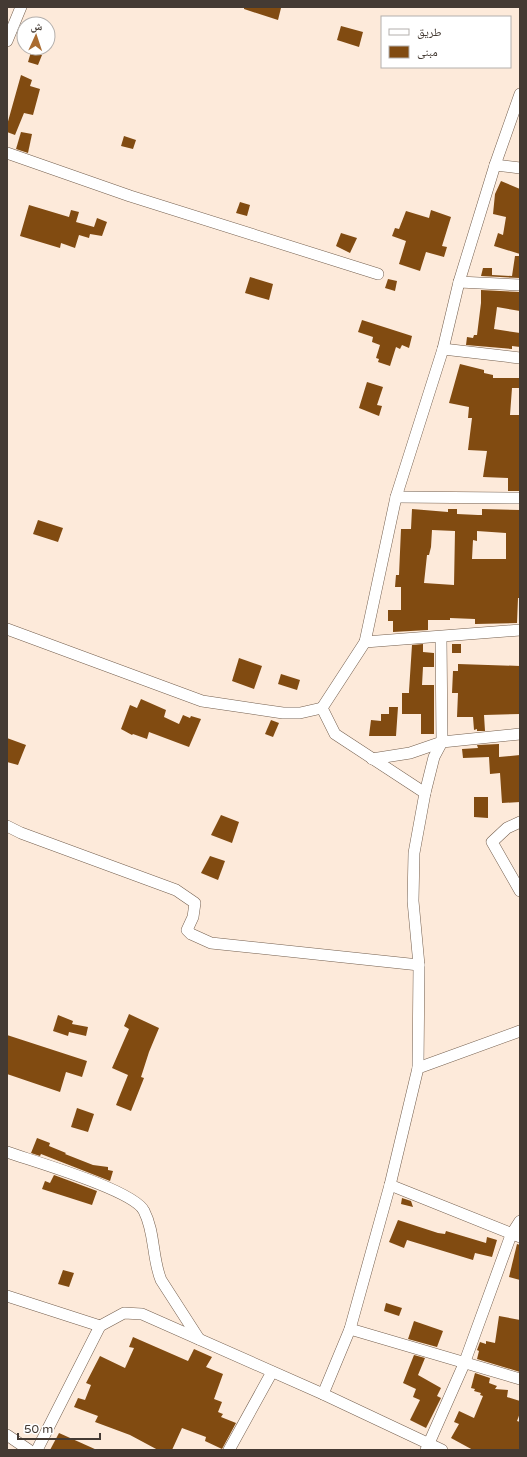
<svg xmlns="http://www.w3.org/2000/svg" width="527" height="1457" viewBox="0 0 527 1457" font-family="'Varela Round','Noto Naskh Arabic',sans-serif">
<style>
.building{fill:#814b11;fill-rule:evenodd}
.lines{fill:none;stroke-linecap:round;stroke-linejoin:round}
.minor-casing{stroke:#745f4e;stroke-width:12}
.minor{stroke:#fff;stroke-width:11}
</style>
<rect width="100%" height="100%" fill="#fdeada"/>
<!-- building -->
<g class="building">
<polygon points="244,7 277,7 281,8 278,20 244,9"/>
<polygon points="341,26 363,32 359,47 337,40"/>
<polygon points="31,52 42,55 38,65 28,62"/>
<polygon points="21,75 32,80 30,86 40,89 33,115 24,113 15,135 7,132 7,125"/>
<polygon points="21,132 32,134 28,153 16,149"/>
<polygon points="124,136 136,140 133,149 121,146"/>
<polygon points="501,181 520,189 520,254 494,246 498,233 503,235 506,217 493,214 495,194"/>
<polygon points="240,202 250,205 247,216 236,213"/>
<polygon points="29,205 69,217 71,210 79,212 76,222 94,227 97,218 107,222 102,236 90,234 89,238 79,235 75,248 61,243 60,248 20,236"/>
<polygon points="431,210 451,217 442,246 447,247 444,257 426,252 420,271 399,264 406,241 392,236 395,228 399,229 406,211 429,218"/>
<polygon points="341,233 357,238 350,253 336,246"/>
<polygon points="515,256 520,256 520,278 481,276 483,268 492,268 492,275 512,276"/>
<polygon points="250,277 273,284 269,300 245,293"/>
<polygon points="388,279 397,281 395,291 385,288"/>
<polygon points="481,290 520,292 520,311 497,307 494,329 520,333 520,347 512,346 512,349 466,345 467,337 473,338 474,335 477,335 481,303"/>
<polygon points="362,320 412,336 409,348 402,345 400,349 396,347 390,366 378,362 379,359 376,358 380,345 372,342 373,337 358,332"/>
<polygon points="460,364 484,370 484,373 493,375 493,378 520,378 520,388 512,388 510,415 520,415 520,491 508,491 508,478 483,477 487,451 468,450 472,418 468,418 469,407 449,403"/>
<polygon points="367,382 383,387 377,405 382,406 379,416 359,408"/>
<path d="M412 509 448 512V509H457V514L478 515H482V509L520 510V598H518L517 623 475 624V619L450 618V620H428V630L393 632V621H388V610H401V587H395L396 575H399L401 529H411ZM432 530 455 531 454 585 424 583 427 555H429L431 547ZM477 531 506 533V559H472L473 540 477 541Z"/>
<polygon points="38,520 63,528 58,542 33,534"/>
<polygon points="423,644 423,652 434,653 434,667 423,667 422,685 434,685 434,734 421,734 421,714 402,714 402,693 409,693 409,691 412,645"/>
<rect x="452" y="644" width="9" height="9"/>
<polygon points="239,658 262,666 254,689 232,681"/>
<polygon points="458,664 520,666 520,714 484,715 485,731 477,731 477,729 474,730 473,717 457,717 458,693 452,693 453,671 458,671"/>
<polygon points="281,674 300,680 297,690 278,684"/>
<polygon points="141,699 166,710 164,717 179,724 183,715 190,718 191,716 201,719 189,747 149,732 147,739 133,734 132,735 121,729 130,705 137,708"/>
<polygon points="389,707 398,707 396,736 369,736 371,720 381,721 381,714 389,714"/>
<polygon points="271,720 279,723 273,737 265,734"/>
<polygon points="7,738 26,745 18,765 7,762"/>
<polygon points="499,744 499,757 520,755 520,802 502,803 500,773 490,774 489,757 463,758 462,749 478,748 477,745"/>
<polygon points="474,797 488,797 488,818 474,817"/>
<polygon points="221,815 239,822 232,843 211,835"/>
<polygon points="210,856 225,861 218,880 201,873"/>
<polygon points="129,1014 159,1028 149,1052 141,1077 144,1078 131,1111 116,1105 128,1075 112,1068 129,1029 124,1026"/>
<polygon points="58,1015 73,1021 72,1024 88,1027 86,1036 69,1032 68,1036 53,1031"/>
<polygon points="7,1035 87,1061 82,1077 66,1072 60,1092 7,1074"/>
<polygon points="77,1108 94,1114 88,1132 71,1127"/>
<polygon points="37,1138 50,1143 49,1146 66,1153 65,1154 93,1165 108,1167 108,1170 113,1171 110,1181 41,1154 40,1156 31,1153"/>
<polygon points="54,1175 97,1191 92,1205 42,1189 45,1181 50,1183"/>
<polygon points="402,1198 411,1201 413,1207 401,1204"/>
<polygon points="398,1220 438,1233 445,1234 446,1231 486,1243 487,1237 497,1240 492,1257 475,1253 473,1260 407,1240 404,1248 389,1242"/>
<polygon points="517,1244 520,1245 520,1280 509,1277"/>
<polygon points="63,1270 74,1273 69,1287 58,1284"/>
<polygon points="386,1303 402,1308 399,1316 384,1311"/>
<polygon points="499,1316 520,1320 520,1372 477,1359 479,1351 477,1350 480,1342 486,1344 486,1341 495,1343"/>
<polygon points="414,1321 443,1331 437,1347 408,1339"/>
<polygon points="133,1337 188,1361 194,1349 212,1357 206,1367 223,1374 214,1399 222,1402 218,1412 223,1414 221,1417 236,1423 222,1449 205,1441 206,1437 182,1428 172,1450 158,1450 130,1435 95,1422 98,1416 74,1407 78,1398 85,1400 91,1385 86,1383 100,1356 125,1368 134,1348 129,1347"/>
<polygon points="414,1355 425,1358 418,1375 441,1388 437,1396 441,1398 426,1428 410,1420 420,1400 413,1397 416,1389 403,1383"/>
<polygon points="475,1373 490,1378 489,1383 497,1386 495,1389 508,1390 507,1397 520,1401 520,1413 517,1421 520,1422 520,1450 473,1450 451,1438 459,1424 454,1422 459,1411 474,1418 483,1396 480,1395 481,1393 474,1391 475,1389 471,1388"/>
<polygon points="59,1433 97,1450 50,1450"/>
</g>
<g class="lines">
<defs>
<g id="minor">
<polyline points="7,41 21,7"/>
<polyline points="7,153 130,196 378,274"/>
<polyline points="495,165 520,168"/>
<polyline points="459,282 520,285"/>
<polyline points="443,349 520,358"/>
<polyline points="396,497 520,498"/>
<polyline points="7,629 202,701 283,713 300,713 322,708"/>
<polyline points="365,642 520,630"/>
<polyline points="372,759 410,753 442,742 520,734"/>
<polyline points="425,793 434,757 442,742 441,637"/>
<polyline points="520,822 507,828 492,842 520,891"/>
<polyline points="7,826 21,833 176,890 195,903 193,917 187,930 191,934 211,943 419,965"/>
<polyline points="418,1068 419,965 413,901 414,853 425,793 335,734 322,708 365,642 396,497 443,349 459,282 495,165 520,94"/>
<path d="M7 1152C32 1161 134 1190 144 1211 155 1232 152 1258 161 1280L199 1339"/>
<polyline points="390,1185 520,1237"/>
<polyline points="7,1296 100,1326"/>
<polyline points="350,1329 520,1379"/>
<polyline points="323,1394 350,1329 390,1185 418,1068 520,1031"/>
<polyline points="7,1435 29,1450"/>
<polyline points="37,1450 100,1326 124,1313 142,1314 323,1394 442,1450"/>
<polyline points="229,1450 272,1372"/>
<polyline points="426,1450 464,1364 511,1235 520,1221"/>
</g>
</defs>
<!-- minor casing -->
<use href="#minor" class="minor-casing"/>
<!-- minor -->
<use href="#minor" class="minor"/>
</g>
<!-- border -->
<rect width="527" height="1457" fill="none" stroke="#443a33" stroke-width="16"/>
<!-- legend -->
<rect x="381" y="16" width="130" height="52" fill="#ffffff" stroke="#b4b0ad"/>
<rect x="389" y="29" width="20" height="6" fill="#ffffff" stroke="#b4b0ad"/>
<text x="417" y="36" font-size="12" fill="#443a33">طريق</text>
<rect x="389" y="46" width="20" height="12" fill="#814b11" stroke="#b4b0ad"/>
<text x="417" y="56" font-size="12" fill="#443a33">مبنى</text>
<!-- north arrow -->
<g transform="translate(36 36) rotate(3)"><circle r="19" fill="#ffffff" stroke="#b4b0ad"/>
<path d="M0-3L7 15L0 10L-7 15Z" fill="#aa6c31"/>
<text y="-6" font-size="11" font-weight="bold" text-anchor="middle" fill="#443a33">ش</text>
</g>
<!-- scale -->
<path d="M18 1433v6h82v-6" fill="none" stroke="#443a33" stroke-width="2"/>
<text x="24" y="1433" font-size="12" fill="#443a33" stroke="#ffffff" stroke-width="3" paint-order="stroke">50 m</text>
</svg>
